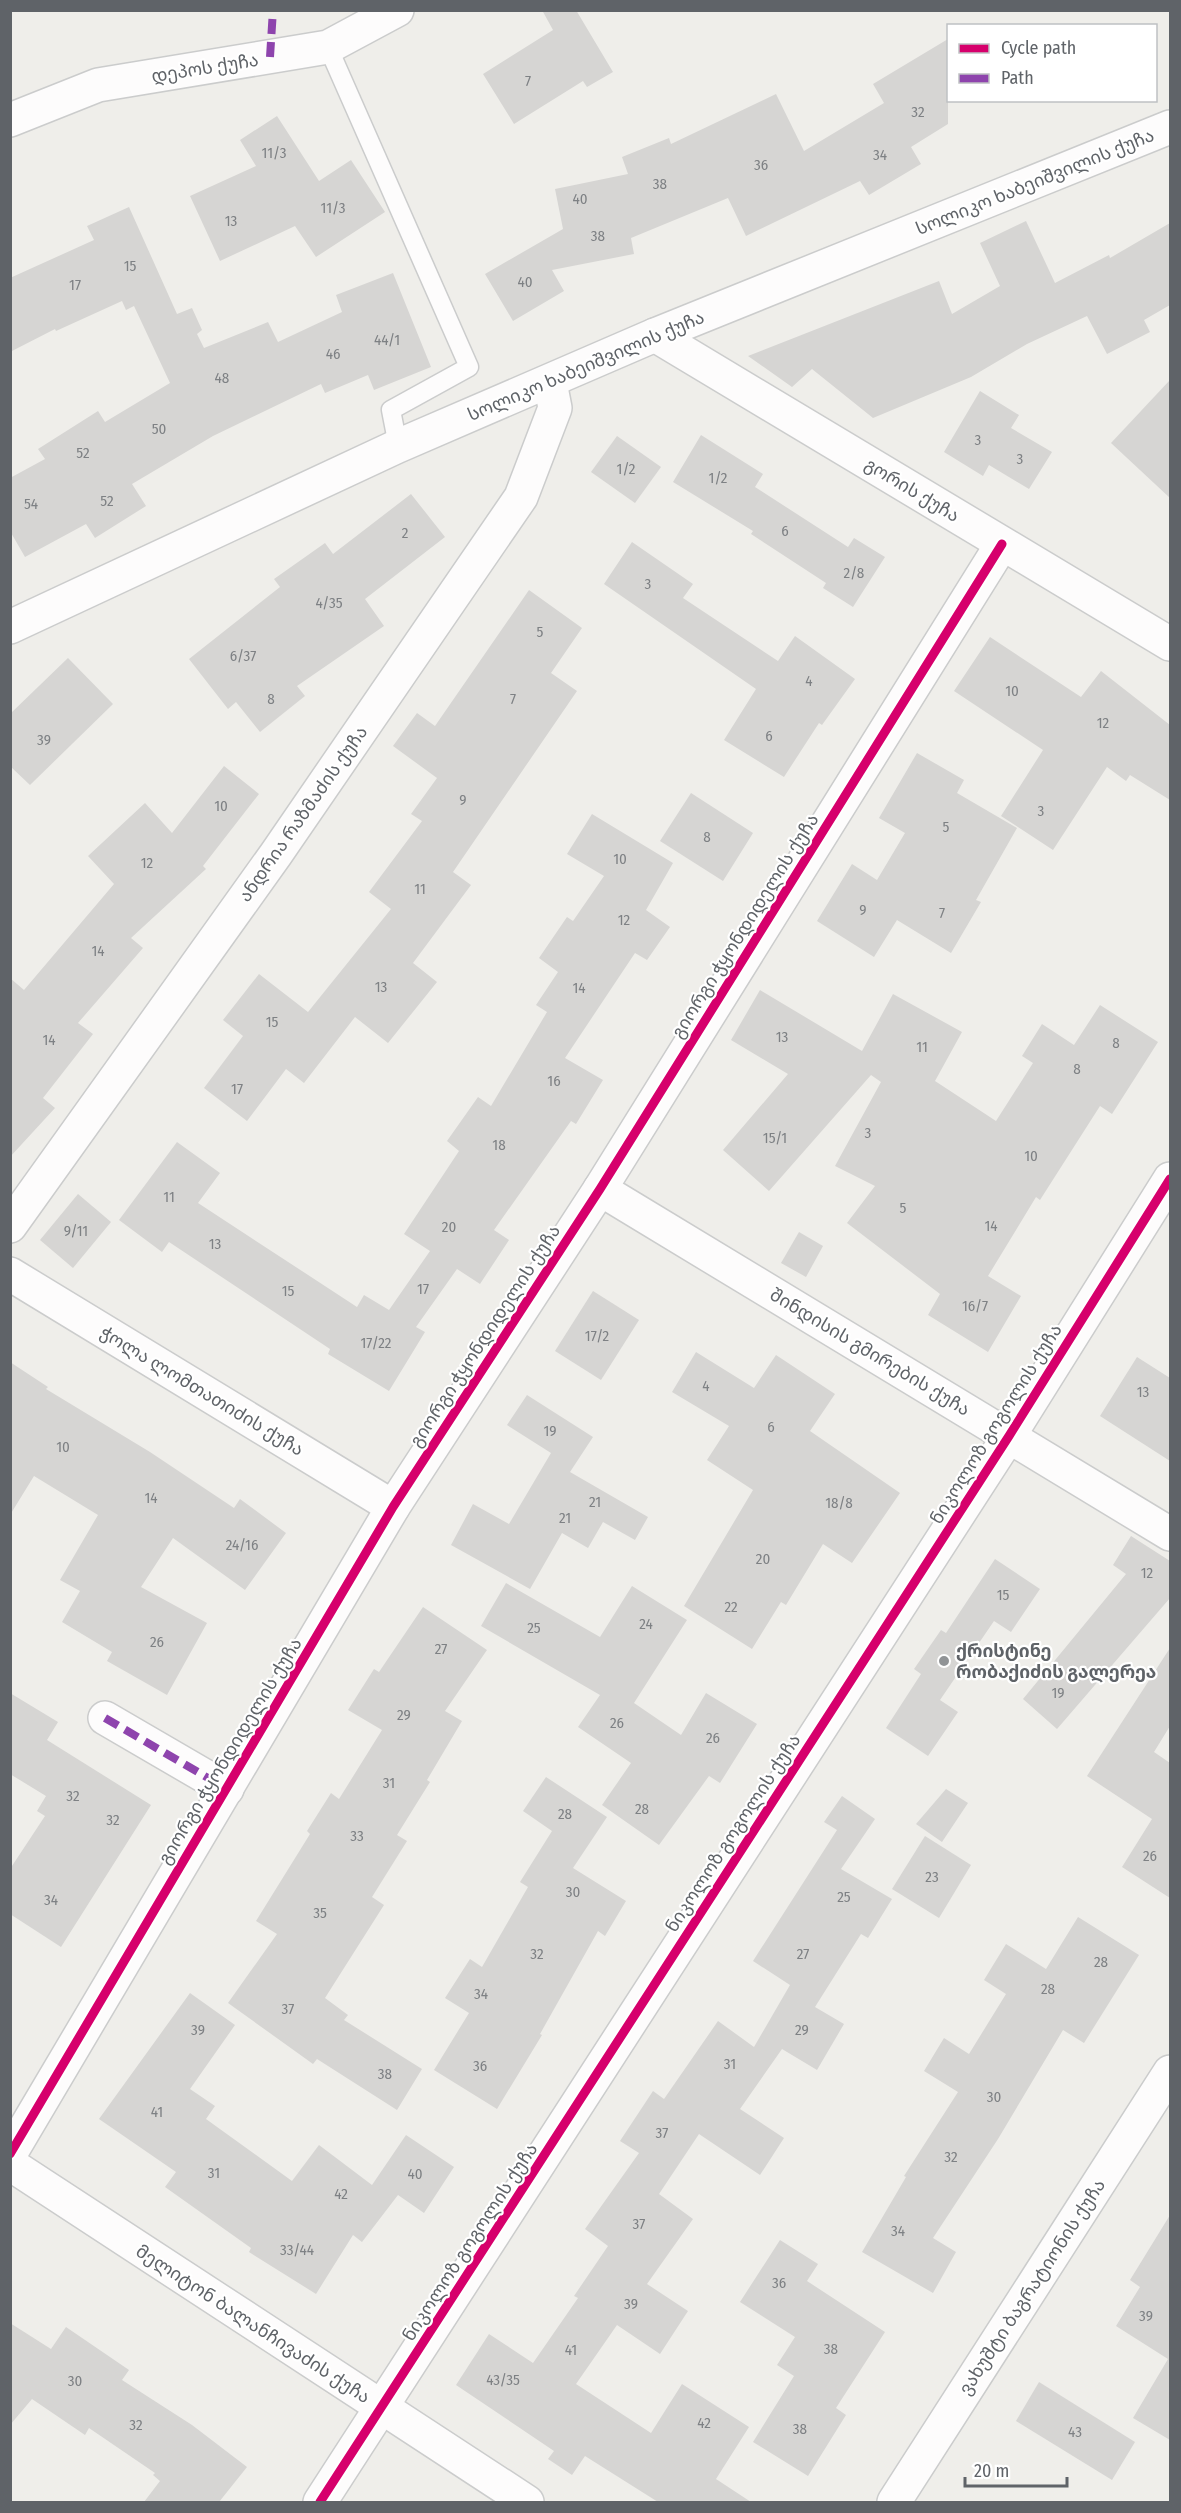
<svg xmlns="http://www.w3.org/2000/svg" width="1181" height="2513" viewBox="0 0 1181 2513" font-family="'Fira Sans Condensed','Noto Sans Georgian',sans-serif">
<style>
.building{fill:#d6d5d3}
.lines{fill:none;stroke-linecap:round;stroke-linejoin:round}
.service-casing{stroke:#cbcccc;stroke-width:21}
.minor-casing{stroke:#cbcccc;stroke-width:36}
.tertiary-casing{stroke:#cbcccc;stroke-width:36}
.service{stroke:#fdfcfc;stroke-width:18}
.minor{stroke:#fdfcfc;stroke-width:33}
.tertiary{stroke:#fdfcfc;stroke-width:33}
.quiet{stroke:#8e44ad;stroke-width:8;stroke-dasharray:15 8;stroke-linecap:butt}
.cycleway-casing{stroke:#fff;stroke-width:13}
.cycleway{stroke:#d6006c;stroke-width:9}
.poi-dot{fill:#919496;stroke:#fff;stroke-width:2}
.labels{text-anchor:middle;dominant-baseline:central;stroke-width:4.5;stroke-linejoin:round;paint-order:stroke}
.number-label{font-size:15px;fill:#7e8184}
.street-label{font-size:18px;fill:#5f6368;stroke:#fff}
.poi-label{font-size:18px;font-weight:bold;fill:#5f6368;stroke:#fff;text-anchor:start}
</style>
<rect width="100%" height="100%" fill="#efeeea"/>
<!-- building -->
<g class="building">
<polygon points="542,10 576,10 613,72 587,87 583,81 514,124 483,74 553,30"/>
<polygon points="948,39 948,124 911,147 921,164 869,195 860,181 746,236 728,198 631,238 634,254 552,270 564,291 513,321 485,274 563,229 555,189 628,174 622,157 669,138 671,144 776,94 804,151 884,103 873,84"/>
<polygon points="277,116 319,181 351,160 385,212 316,257 295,226 220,261 190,196 256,166 240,140"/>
<polygon points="129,207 177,314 192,308 202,330 197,334 204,348 268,322 278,342 342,312 336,295 393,273 431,367 374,390 368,375 325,393 321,384 213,436 132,484 146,506 95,538 86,524 25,557 10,531 10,478 45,459 38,449 98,411 105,422 170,383 134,306 126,310 122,301 56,331 55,329 10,352 10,278 94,240 87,226"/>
<polygon points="1026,221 1055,283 1109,255 1110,258 1170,223 1170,305 1144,320 1150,332 1107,354 1087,316 1027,344 971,377 873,418 812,369 792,387 748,356 939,281 952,314 1000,286 980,243"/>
<polygon points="1170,380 1170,498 1111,443"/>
<polygon points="980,391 1019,415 1011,428 1052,452 1029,489 989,465 983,476 944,452"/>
<polygon points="701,435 763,474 755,487 848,547 854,538 885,557 853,607 823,588 826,583 751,534 753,531 673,482"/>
<polygon points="617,436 661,467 635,503 591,472"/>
<polygon points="411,494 445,537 365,599 384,626 297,686 305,696 260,732 236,702 228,709 189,659 280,587 274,579 325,543 333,554"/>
<polygon points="632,542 693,584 683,598 778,661 795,636 855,679 822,725 819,723 784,777 724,740 756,689 604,584"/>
<polygon points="529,590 582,628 551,673 577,691 453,872 471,885 413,963 437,982 388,1043 355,1017 304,1083 286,1069 247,1121 204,1088 243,1036 223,1020 259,974 308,1012 391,909 369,892 422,821 411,814 437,778 393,746 417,713 435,726"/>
<polygon points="990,637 1081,697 1101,671 1170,725 1170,800 1130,775 1126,781 1107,767 1053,850 1001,816 1043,750 954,691"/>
<polygon points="68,658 113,704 30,785 10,766 10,714"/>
<polygon points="917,753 964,780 957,793 1017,828 976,900 981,902 951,953 897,920 874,957 817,921 852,864 877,880 905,833 879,818"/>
<polygon points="224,766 259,794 203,866 206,869 131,938 143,948 78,1023 93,1034 43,1098 55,1108 10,1157 10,978 24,990 114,884 88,856 145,803 172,833"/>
<polygon points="691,793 753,833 723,881 660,841"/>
<polygon points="592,814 673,863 646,910 670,927 647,960 635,953 565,1058 603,1080 576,1124 571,1121 494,1230 509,1240 480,1284 457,1269 416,1327 425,1332 389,1391 328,1354 330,1349 169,1242 162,1252 119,1220 177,1142 220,1173 198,1203 357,1307 364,1295 389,1310 430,1251 404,1234 459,1151 447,1141 478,1097 491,1106 547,1012 536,1005 558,972 539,958 567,917 573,921 604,876 567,854"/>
<polygon points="760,990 862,1051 893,994 962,1032 935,1081 996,1121 1033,1063 1022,1056 1042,1024 1074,1045 1100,1005 1158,1042 1112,1114 1100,1106 1040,1200 1036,1197 988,1276 1021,1296 988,1352 928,1315 940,1294 847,1223 875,1186 835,1166 881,1082 871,1075 769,1191 723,1150 788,1074 731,1040"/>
<polygon points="78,1194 111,1222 73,1268 40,1240"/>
<polygon points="799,1232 823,1246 806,1277 781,1263"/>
<polygon points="593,1291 639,1320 601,1380 555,1351"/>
<polygon points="696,1352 754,1388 776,1355 835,1394 810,1431 900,1493 852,1563 823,1544 786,1605 781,1602 752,1649 684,1606 753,1490 707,1460 729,1426 672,1392"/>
<polygon points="1137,1357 1170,1378 1170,1461 1100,1416"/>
<polygon points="10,1362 48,1387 46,1389 150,1452 234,1508 240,1499 286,1533 245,1590 173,1538 141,1587 207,1623 167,1695 107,1661 112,1652 62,1622 80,1591 60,1580 98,1515 34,1476 10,1515"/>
<polygon points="527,1395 593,1437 570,1472 648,1517 635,1540 603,1522 588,1548 562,1533 530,1589 451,1545 473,1504 509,1524 551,1453 507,1425"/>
<polygon points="1131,1536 1170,1561 1170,1598 1057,1729 1023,1699 1126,1574 1113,1565"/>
<polygon points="995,1559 1040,1589 1011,1632 994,1621 940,1700 958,1712 928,1756 886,1728 921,1674 914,1669 941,1630 946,1633"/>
<polygon points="506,1583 600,1637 632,1586 687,1620 634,1703 681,1735 706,1693 757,1724 720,1783 709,1776 659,1845 602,1805 631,1763 578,1727 600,1695 481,1626"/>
<polygon points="423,1607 487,1650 445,1711 462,1721 427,1780 430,1782 397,1835 407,1841 372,1897 384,1905 325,1998 348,2015 344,2020 422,2069 397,2110 317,2059 313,2064 228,2003 277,1934 256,1921 310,1834 307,1831 331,1793 339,1799 382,1730 348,1710 374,1669 379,1672"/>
<polygon points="1170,1648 1170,1726 1154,1752 1170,1763 1170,1898 1122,1867 1152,1819 1087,1776"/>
<polygon points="10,1693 58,1722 47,1740 151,1805 61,1947 10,1914 10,1869 45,1816 37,1811 46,1796 10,1774"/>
<polygon points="546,1777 607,1817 573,1868 626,1901 605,1936 598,1931 540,2034 542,2035 497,2109 434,2070 469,2013 445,1998 470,1959 482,1967 528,1887 520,1882 552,1831 523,1811"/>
<polygon points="946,1789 968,1803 942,1842 916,1824"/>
<polygon points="842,1796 875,1819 841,1869 892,1899 868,1938 861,1934 815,2007 844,2024 817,2070 782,2049 740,2109 784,2138 760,2175 699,2134 659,2194 693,2219 647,2284 688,2311 660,2354 617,2325 576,2384 651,2433 682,2384 749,2427 716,2479 751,2502 658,2502 585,2456 572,2475 548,2459 554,2451 456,2385 489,2334 533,2363 578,2298 574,2296 608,2246 585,2229 639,2153 620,2141 653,2091 664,2099 718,2021 754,2047 790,1985 753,1961 837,1830 824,1822"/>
<polygon points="925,1836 971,1865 939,1918 892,1889"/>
<polygon points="1078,1917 1139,1955 1084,2043 1063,2030 998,2139 933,2238 956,2252 933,2293 862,2252 906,2177 904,2176 958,2092 924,2071 944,2038 969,2054 1006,1994 984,1980 1006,1944 1046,1969"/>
<polygon points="190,1993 235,2025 190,2089 215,2106 206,2119 292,2181 319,2145 372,2185 406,2135 454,2167 424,2213 398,2195 362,2242 353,2235 316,2294 249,2252 251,2248 165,2187 176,2172 99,2119"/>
<polygon points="1170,2215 1170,2440 1133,2418 1168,2359 1116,2326 1140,2287 1130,2280"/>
<polygon points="780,2240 818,2264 807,2281 885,2332 836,2408 846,2415 808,2476 753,2442 794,2376 777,2365 795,2337 740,2302"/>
<polygon points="10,2323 51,2349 66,2327 129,2370 122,2380 192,2425 247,2467 219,2502 144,2502 160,2481 153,2475 155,2473 89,2428 85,2435 32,2399 10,2425"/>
<polygon points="1039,2382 1135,2442 1112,2480 1016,2421"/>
</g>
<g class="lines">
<defs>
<polyline id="service" points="328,47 469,367 391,410 398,446"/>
<g id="minor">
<polyline points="10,120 98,85 328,47 397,10"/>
<polyline points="655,335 1170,644"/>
<polyline points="10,627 398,446 655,335 1170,127"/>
<polyline points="600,1189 1170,1534"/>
<polyline points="10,1226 276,854 521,497 555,408 550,382"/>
<polyline points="10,1274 393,1507"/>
<polyline points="105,1718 227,1789"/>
<polyline points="10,2154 393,1507 600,1189 1002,544"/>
<polyline points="10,2164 527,2502"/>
<polyline points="320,2502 1009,1436 1170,1179"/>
</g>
<polyline id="tertiary" points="894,2502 1170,2072"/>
</defs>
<!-- service casing -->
<use href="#service" class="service-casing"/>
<!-- minor casing -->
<use href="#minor" class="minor-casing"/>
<!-- tertiary casing -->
<use href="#tertiary" class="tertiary-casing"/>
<!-- service -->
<use href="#service" class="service"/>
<!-- minor -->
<use href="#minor" class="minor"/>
<!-- tertiary -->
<use href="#tertiary" class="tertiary"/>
<!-- quiet -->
<g class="quiet">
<polyline points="270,57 273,10"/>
<polyline points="105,1718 227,1789"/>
</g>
<defs>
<g id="cycleway">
<polyline points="10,2154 393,1507 600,1189 1002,544"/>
<polyline points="320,2502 1009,1436 1170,1179"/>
</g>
</defs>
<!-- cycleway casing -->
<use href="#cycleway" class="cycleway-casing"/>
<!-- cycleway -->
<use href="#cycleway" class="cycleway"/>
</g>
<!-- markers -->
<circle class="poi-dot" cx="944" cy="1661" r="6"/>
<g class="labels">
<!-- number labels -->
<g class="number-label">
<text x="528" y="81">7</text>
<text x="918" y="112">32</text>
<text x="274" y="153">11/3</text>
<text x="880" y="155">34</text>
<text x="761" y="165">36</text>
<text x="660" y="184">38</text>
<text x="580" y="199">40</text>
<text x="333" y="208">11/3</text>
<text x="231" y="221">13</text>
<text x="598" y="236">38</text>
<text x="130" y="266">15</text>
<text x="525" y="282">40</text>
<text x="75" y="285">17</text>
<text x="387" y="340">44/1</text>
<text x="333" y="354">46</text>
<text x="222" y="378">48</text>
<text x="159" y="429">50</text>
<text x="978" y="440">3</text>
<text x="83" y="453">52</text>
<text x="1020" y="459">3</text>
<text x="626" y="469">1/2</text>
<text x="718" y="478">1/2</text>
<text x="107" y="501">52</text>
<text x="31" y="504">54</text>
<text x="785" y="531">6</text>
<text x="405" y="533">2</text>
<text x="854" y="573">2/8</text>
<text x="648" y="584">3</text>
<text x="329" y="603">4/35</text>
<text x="540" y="632">5</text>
<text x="243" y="656">6/37</text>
<text x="809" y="681">4</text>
<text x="1012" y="691">10</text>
<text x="271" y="699">8</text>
<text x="513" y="699">7</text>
<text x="1103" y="723">12</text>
<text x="769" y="736">6</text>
<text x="44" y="740">39</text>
<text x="463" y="800">9</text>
<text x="221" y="806">10</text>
<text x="1041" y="811">3</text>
<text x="946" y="827">5</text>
<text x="707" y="837">8</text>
<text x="620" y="859">10</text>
<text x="147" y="863">12</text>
<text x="420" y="889">11</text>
<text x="863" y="910">9</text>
<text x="942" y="913">7</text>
<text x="624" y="920">12</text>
<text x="98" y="951">14</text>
<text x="381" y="987">13</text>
<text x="579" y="988">14</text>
<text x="272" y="1022">15</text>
<text x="782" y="1037">13</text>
<text x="49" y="1040">14</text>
<text x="1116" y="1043">8</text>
<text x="922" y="1047">11</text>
<text x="1077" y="1069">8</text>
<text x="554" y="1081">16</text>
<text x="237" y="1089">17</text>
<text x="868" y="1133">3</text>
<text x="775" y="1138">15/1</text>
<text x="499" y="1145">18</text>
<text x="1031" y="1156">10</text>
<text x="169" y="1197">11</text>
<text x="903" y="1208">5</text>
<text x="991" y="1226">14</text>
<text x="449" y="1227">20</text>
<text x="76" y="1231">9/11</text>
<text x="215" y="1244">13</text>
<text x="423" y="1289">17</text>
<text x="288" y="1291">15</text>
<text x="975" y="1306">16/7</text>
<text x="597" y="1336">17/2</text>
<text x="376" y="1343">17/22</text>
<text x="706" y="1386">4</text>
<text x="1143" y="1392">13</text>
<text x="771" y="1427">6</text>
<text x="550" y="1431">19</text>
<text x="63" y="1447">10</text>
<text x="151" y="1498">14</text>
<text x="595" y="1502">21</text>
<text x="839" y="1503">18/8</text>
<text x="565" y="1518">21</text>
<text x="242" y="1545">24/16</text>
<text x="763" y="1559">20</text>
<text x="1147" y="1573">12</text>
<text x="1003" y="1595">15</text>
<text x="731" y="1607">22</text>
<text x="646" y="1624">24</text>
<text x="534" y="1628">25</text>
<text x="157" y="1642">26</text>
<text x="441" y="1649">27</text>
<text x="1058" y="1693">19</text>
<text x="404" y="1715">29</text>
<text x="617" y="1723">26</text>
<text x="713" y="1738">26</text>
<text x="389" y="1783">31</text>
<text x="73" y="1796">32</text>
<text x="642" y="1809">28</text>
<text x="565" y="1814">28</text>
<text x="113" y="1820">32</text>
<text x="357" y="1836">33</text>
<text x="1150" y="1856">26</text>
<text x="932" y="1877">23</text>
<text x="573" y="1892">30</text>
<text x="844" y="1897">25</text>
<text x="51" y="1900">34</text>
<text x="320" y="1913">35</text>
<text x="537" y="1954">32</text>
<text x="803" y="1954">27</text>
<text x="1101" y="1962">28</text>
<text x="1048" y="1989">28</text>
<text x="481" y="1994">34</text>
<text x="288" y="2009">37</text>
<text x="198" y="2030">39</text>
<text x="802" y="2030">29</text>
<text x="730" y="2064">31</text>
<text x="480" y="2066">36</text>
<text x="385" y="2074">38</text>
<text x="994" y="2097">30</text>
<text x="157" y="2112">41</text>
<text x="662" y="2133">37</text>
<text x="951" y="2157">32</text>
<text x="214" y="2173">31</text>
<text x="415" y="2174">40</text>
<text x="341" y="2194">42</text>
<text x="639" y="2224">37</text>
<text x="898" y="2231">34</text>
<text x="297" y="2250">33/44</text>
<text x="779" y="2283">36</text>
<text x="631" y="2304">39</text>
<text x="1146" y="2316">39</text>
<text x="831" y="2349">38</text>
<text x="571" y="2350">41</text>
<text x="503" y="2380">43/35</text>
<text x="75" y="2381">30</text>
<text x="704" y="2423">42</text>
<text x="136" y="2425">32</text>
<text x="800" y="2429">38</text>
<text x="1075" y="2432">43</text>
</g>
<!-- street labels -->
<g class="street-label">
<text transform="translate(205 68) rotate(-9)">დეპოს ქუჩა</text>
<text transform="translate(1035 182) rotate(-22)">სოლიკო ხაბეიშვილის ქუჩა</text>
<text transform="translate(586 366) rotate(-23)">სოლიკო ხაბეიშვილის ქუჩა</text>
<text transform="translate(912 490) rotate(31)">გორის ქუჩა</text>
<text transform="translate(303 814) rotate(-55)">ანდრია რაზმაძის ქუჩა</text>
<text transform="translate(745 926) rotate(-58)">გიორგი ჭყონდიდელის ქუჩა</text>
<text transform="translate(485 1336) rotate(-57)">გიორგი ჭყონდიდელის ქუჩა</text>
<text transform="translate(870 1352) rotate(31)">შინდისის გმირების ქუჩა</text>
<text transform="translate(202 1391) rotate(31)">ჭოლა ლომთათიძის ქუჩა</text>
<text transform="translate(996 1424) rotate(-58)">ნიკოლოზ გოგოლის ქუჩა</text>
<text transform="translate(230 1751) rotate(-59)">გიორგი ჭყონდიდელის ქუჩა</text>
<text transform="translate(733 1833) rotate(-57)">ნიკოლოზ გოგოლის ქუჩა</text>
<text transform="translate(470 2242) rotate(-57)">ნიკოლოზ გოგოლის ქუჩა</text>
<text transform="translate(1032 2287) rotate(-57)">ვახუშტი ბაგრატიონის ქუჩა</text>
<text transform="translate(253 2324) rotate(33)">მელიტონ ბალანჩივაძის ქუჩა</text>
</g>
<!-- poi labels -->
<g class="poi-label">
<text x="956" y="1651">ქრისტინე<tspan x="956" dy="21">რობაქიძის გალერეა</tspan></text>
</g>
</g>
<!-- border -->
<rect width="1181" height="2513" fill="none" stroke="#5f6368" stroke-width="24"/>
<!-- legend -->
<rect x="947" y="24" width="210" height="78" fill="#ffffff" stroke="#bfc1c3" stroke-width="1.5"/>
<rect x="959" y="44" width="30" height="9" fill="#d6006c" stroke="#bfc1c3" stroke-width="1.5"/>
<text x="1001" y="54" font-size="18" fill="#5f6368">Cycle path</text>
<rect x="959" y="74" width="30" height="9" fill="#8e44ad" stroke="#bfc1c3" stroke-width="1.5"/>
<text x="1001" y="84" font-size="18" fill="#5f6368">Path</text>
<!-- scale -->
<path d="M965 2477v9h102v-9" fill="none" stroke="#5f6368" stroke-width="3"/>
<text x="974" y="2477" font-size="18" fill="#5f6368" stroke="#ffffff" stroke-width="4.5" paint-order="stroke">20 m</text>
</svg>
